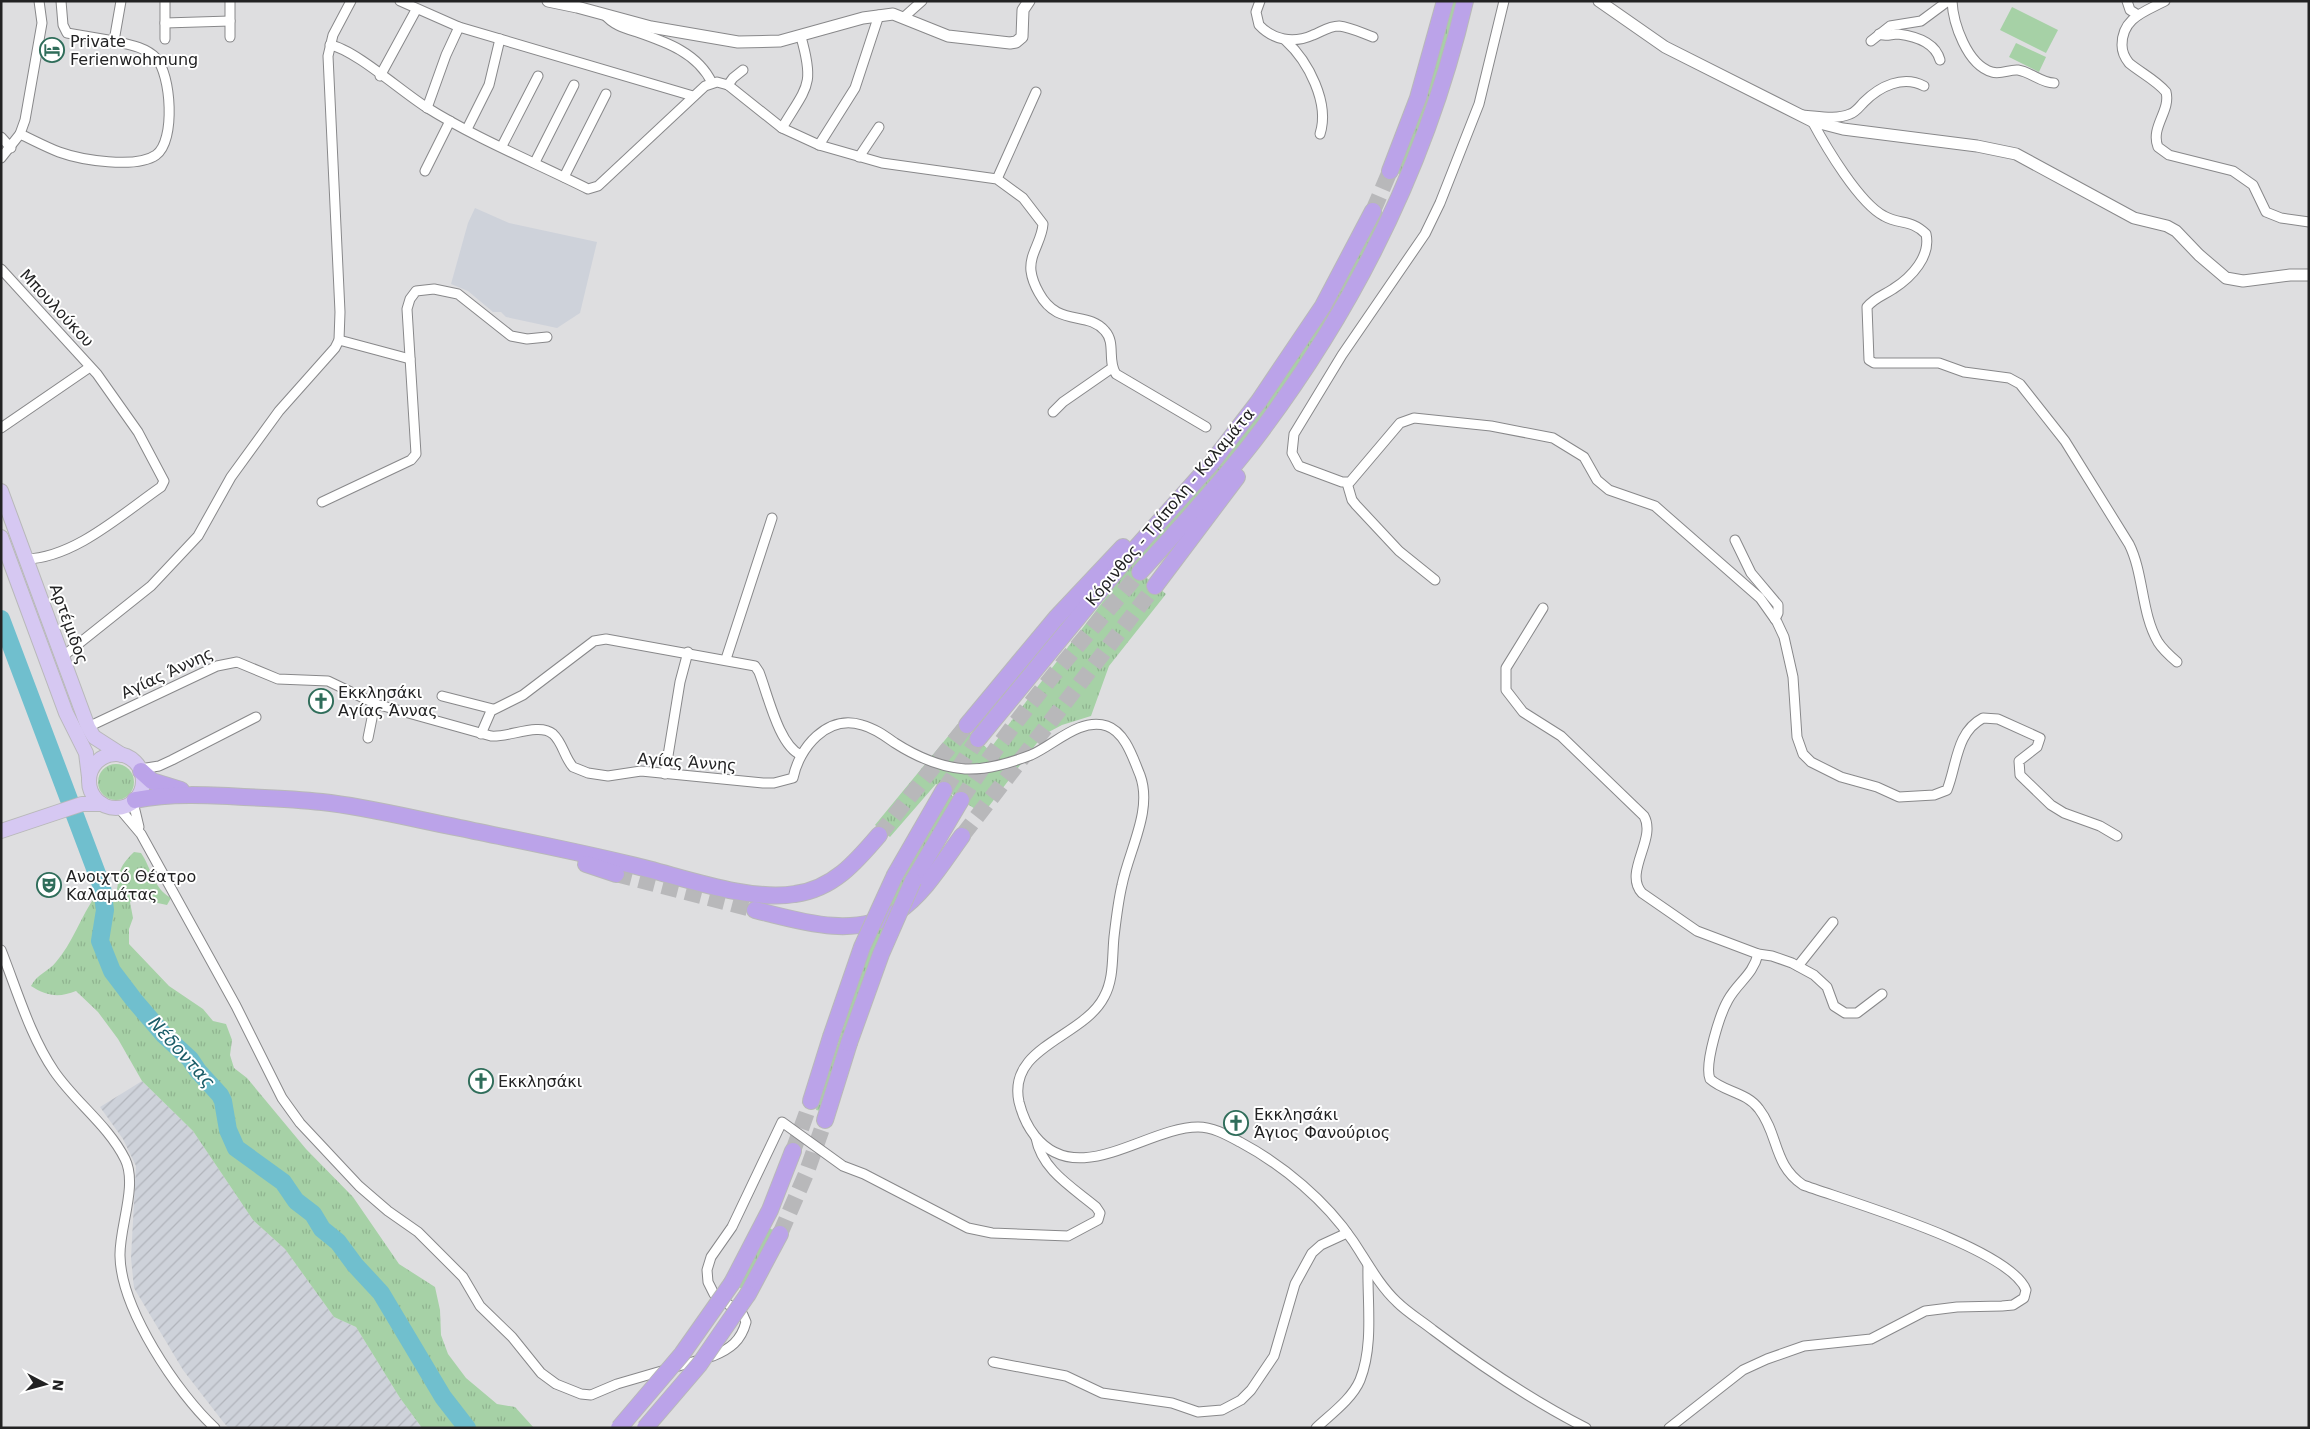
<svg xmlns="http://www.w3.org/2000/svg" width="2310" height="1429" viewBox="0 0 2310 1429" font-family="'DejaVu Sans',sans-serif">
<style>
.built{fill:#ced2da}
.industrial{fill:url(#industrial-furrows)}
.grass{fill:url(#grass-tufts)}
.pitch{fill:#a6d1a6}
.lines{fill:none;stroke-linecap:round;stroke-linejoin:round}
.river{stroke:#70bfce;stroke-width:18}
.motorway-tunnel{stroke:#b8b8ba;stroke-width:16;stroke-dasharray:16 8;stroke-linecap:butt}
.minor-casing{stroke:#88888a;stroke-width:11}
.tertiary-casing{stroke:#88888a;stroke-width:13}
.primary-casing{stroke:#b8b8b9;stroke-width:16}
.motorway-casing{stroke:#b8b8b9;stroke-width:18}
.minor{stroke:#fff;stroke-width:9}
.tertiary{stroke:#fff;stroke-width:11}
.primary{stroke:#d6c8f2;stroke-width:14}
.motorway{stroke:#bba3e9;stroke-width:16}
.motorway-bridge-casing{stroke:#b8b8b9;stroke-width:18;stroke-linecap:butt}
.motorway-bridge{stroke:#bba3e9;stroke-width:16}
.labels{text-anchor:middle;dominant-baseline:central;stroke-width:4;stroke-linejoin:round;paint-order:stroke}
.poi-label{font-size:16px;fill:#222223;stroke:#fff;text-anchor:start}
.street-label{font-size:16px;fill:#222223;stroke:#fff}
.water-label{font-size:18px;font-style:italic;fill:#1b5d68;stroke:#fff}
</style>
<defs>
<pattern id="industrial-furrows" width="10" height="10" patternUnits="userSpaceOnUse" patternTransform="scale(1.25)"><rect width="10" height="10" fill="#ced2da"/><path d="M-1 1l2-2M0 10L10 0M9 11l2-2" fill="none" stroke="#b1b4bb"/></pattern>
<pattern id="grass-tufts" width="24" height="20" patternUnits="userSpaceOnUse" patternTransform="scale(1.25)"><rect width="24" height="20" fill="#a6d1a6"/><path d="M3 7l-1-3M5 7V3M7 7l1-3M15 17l-1-3M17 17v-4M19 17l1-3" fill="none" stroke="#8fb38f"/></pattern>
</defs>
<rect width="100%" height="100%" fill="#dedee0"/>
<!-- built -->
<polygon class="built" points="475,208 509,223 597,242 580,313 557,328 506,317 501,312 493,312 468,291 451,284 468,223"/>
<!-- industrial -->
<polygon class="industrial" points="142,1081 193,1131 253,1220 285,1249 334,1317 356,1327 400,1398 422,1428 229,1428 224,1423 183,1370 134,1288 131,1258 136,1166 123,1139 100,1107"/>
<!-- grass -->
<g class="grass">
<polygon points="1452,1 1457,1 1430,101 1402,175 1397,173 1425,99"/>
<polygon points="1380,211 1385,214 1333,312 1269,407 1219,473 1135,568 1166,594 1109,666 1091,716 1062,725 1043,735 983,814 936,784 890,837 875,825 959,723 989,750 1131,565 1265,404 1287,374 1328,310"/>
<circle cx="116" cy="782" r="18"/>
<path d="M950 794 954 797C891 894 855 1001 821 1111L816 1110 869 950 895 890Z"/>
<path d="M134 852 141 853C152 869 153 888 171 898L167 905 134 898 130 902 133 918 129 929V944L169 986 203 1009 213 1021 226 1024 232 1040 230 1055 234 1068 247 1078 306 1149 353 1197 399 1264 435 1287 440 1310 441 1335 448 1354 466 1378 497 1404 515 1407 534 1428H422L400 1398 356 1327 334 1317 285 1249 253 1220 193 1131 142 1081 118 1039 98 1012 76 991C59 998 46 996 31 986 37 974 48 972 56 962 72 944 81 916 96 895L113 898C119 887 117 886 119 875 121 865 127 859 134 852Z"/>
<polygon points="769,1228 773,1230 742,1289 738,1287"/>
</g>
<!-- pitch -->
<g class="pitch">
<polygon points="2012,7 2058,30 2046,53 2000,30"/>
<polygon points="2016,43 2046,57 2039,72 2009,57"/>
</g>
<g class="lines">
<!-- river -->
<polyline class="river" points="1,619 102,887 105,910 100,941 112,971 134,1000 164,1035 190,1059 198,1071 220,1095 223,1101 228,1130 236,1148 283,1182 296,1201 313,1214 322,1229 338,1242 355,1265 381,1293 443,1397 467,1428"/>
<!-- motorway-tunnel -->
<g class="motorway-tunnel">
<polyline points="1373,211 1390,171"/>
<polyline points="944,790 978,739"/>
<path d="M961 800C1013 719 1078 646 1140 572"/>
<polyline points="879,835 967,725"/>
<polyline points="962,836 1155,586"/>
<polyline points="616,874 755,910"/>
<polyline points="793,1151 811,1101"/>
<polyline points="780,1234 806,1174 825,1120"/>
</g>
<defs>
<g id="minor">
<polyline points="61,1 63,25 67,33 114,41 121,1"/>
<polyline points="165,1 165,39"/>
<polyline points="400,1 459,27 693,96"/>
<path d="M1260 1 1256 12 1259 25C1273 40 1293 44 1313 35 1321 32 1329 26 1339 26 1350 27 1362 33 1373 37"/>
<path d="M1504 1 1479 104 1440 203 1425 234 1342 355 1294 434 1292 453 1299 466 1342 482H1350L1400 423 1414 418 1491 426 1553 438 1584 457 1597 480 1609 490 1655 506 1760 598 1777 622 1784 637 1793 677 1797 737 1803 754 1811 762 1841 777 1877 787 1899 797 1934 795 1947 790C1957 765 1956 732 1983 718L1998 719 2040 738 2037 747 2019 761 2020 775 2051 805 2064 813 2100 826 2117 836"/>
<path d="M1952 1C1953 23 1967 65 1992 72 2000 75 2010 69 2018 70 2031 72 2041 83 2054 83"/>
<polyline points="2127,1 2130,10 2138,15"/>
<path d="M2165 1C2144 12 2122 18 2122 45 2122 52 2125 58 2129 63 2141 73 2156 80 2166 92 2171 111 2150 127 2158 147L2169 155 2233 171 2253 185 2266 212 2281 218 2309 222"/>
<path d="M604 14C613 25 624 28 637 32 666 42 698 53 712 83"/>
<polyline points="904,17 922,1"/>
<polyline points="165,23 230,21"/>
<path d="M1879 34C1885 37 1891 34 1898 34 1914 36 1935 42 1940 60"/>
<polyline points="230,37 230,1"/>
<path d="M1286 41C1308 61 1330 103 1320 134"/>
<polyline points="1871,41 1890,26 1921,21 1948,1"/>
<path d="M330 45C354 49 402 92 426 107 477 139 534 162 588 189L598 186 705 86 717 82 728 85 782 128 819 145 882 163 997 179 1023 198 1043 224C1042 241 1029 254 1031 271 1032 279 1035 286 1039 293 1058 328 1087 310 1105 331 1116 343 1107 361 1116 374L1206 427"/>
<polyline points="380,76 416,10"/>
<polyline points="728,85 733,78 743,70"/>
<polyline points="427,108 446,55 459,27"/>
<path d="M1803 115C1818 116 1836 120 1850 114 1856 112 1860 106 1864 102 1880 86 1903 75 1924 86"/>
<path d="M1812 121C1826 147 1859 203 1884 216 1900 225 1911 219 1926 234 1931 256 1912 277 1893 289 1884 295 1874 298 1867 307L1869 360 1874 363H1939L1964 372 2009 378 2020 384 2065 441 2129 544C2144 574 2141 613 2158 642 2163 650 2170 656 2177 662"/>
<path d="M782 128C807 86 815 86 801 37"/>
<polyline points="467,129 489,85 500,39"/>
<path d="M20 134C33 140 46 147 59 152 81 160 136 169 156 155 176 141 171 74 156 58 146 47 127 44 114 41"/>
<polyline points="1,137 11,148"/>
<polyline points="819,145 855,88 879,15"/>
<polyline points="502,146 538,76"/>
<polyline points="859,157 879,127"/>
<polyline points="1,158 20,134 25,120 42,23 39,1"/>
<polyline points="535,162 574,85"/>
<polyline points="425,171 450,121"/>
<polyline points="564,177 606,94"/>
<polyline points="997,179 1036,92"/>
<path d="M1 269 97 374 138 432 164 481 161 487C122 514 74 558 26 559"/>
<polyline points="339,340 410,359"/>
<polyline points="1053,412 1063,402 1112,368"/>
<polyline points="1,428 90,367"/>
<polyline points="1347,483 1352,500 1356,505 1399,551 1435,580"/>
<polyline points="322,502 411,460 416,454 407,309 410,299 416,291 434,289 458,294 511,336 527,339 547,337"/>
<polyline points="1735,540 1751,573 1778,605 1778,613 1775,619"/>
<path d="M1543 608 1506 668V690L1523 712 1561 736 1644 816C1657 839 1623 872 1642 893L1697 931 1758 954 1772 956 1792 963 1814 975 1827 987 1834 1006 1845 1013H1857L1882 994"/>
<polyline points="62,657 151,586 198,536 231,477 279,411 335,348 339,340 340,312 328,56 333,35 351,1"/>
<polyline points="726,659 772,518"/>
<polyline points="442,696 493,709"/>
<path d="M88 727 217 666 237 662 278 679 328 681 376 704 491 736C508 738 539 722 553 734 563 743 564 757 573 767L588 773 608 776 641 771 763 783H774L793 778C799 748 827 714 862 725 874 728 885 736 895 743 917 757 939 767 965 769 988 770 1010 763 1031 755 1054 745 1080 717 1107 726 1125 732 1133 758 1140 775 1153 810 1129 850 1122 885 1118 902 1116 920 1114 937 1112 957 1114 979 1104 997 1083 1038 1007 1046 1019 1102 1022 1114 1027 1126 1035 1136 1078 1190 1147 1127 1198 1127 1213 1127 1227 1135 1240 1142 1283 1165 1326 1201 1353 1241 1367 1262 1379 1285 1397 1302 1408 1313 1422 1321 1433 1330 1481 1366 1533 1401 1586 1428"/>
<path d="M481 734 491 711 523 695 594 641 606 639 755 666 759 672C768 695 779 746 801 755"/>
<polyline points="368,738 375,703"/>
<polyline points="140,769 159,766 172,760 256,717"/>
<polyline points="665,774 680,682 688,652"/>
<polyline points="133,802 139,827"/>
<path d="M119 808 141 834 236 1006 282 1098 300 1123 359 1186 388 1211 418 1232 463 1277 480 1306 512 1337 541 1373 556 1384 581 1394 591 1395 617 1384 713 1356C730 1349 741 1341 746 1322L743 1315 714 1294 708 1282 707 1270 711 1257 732 1227 782 1122 843 1166 864 1174 968 1228 992 1233 1068 1236 1098 1220 1100 1213 1096 1207C1072 1187 1042 1170 1036 1138"/>
<path d="M1 950C17 990 30 1036 54 1071 75 1102 108 1125 125 1159 138 1185 119 1228 120 1256 121 1309 177 1393 215 1428"/>
<polyline points="1798,966 1833,922"/>
<polyline points="993,1362 1066,1376 1102,1393 1172,1403 1198,1412 1222,1410 1241,1400 1251,1390 1274,1356 1295,1284 1312,1253 1321,1245 1347,1233"/>
<path d="M1316 1428C1331 1414 1352 1399 1360 1380 1374 1345 1367 1301 1368 1265"/>
<path d="M1669 1428 1743 1370 1767 1359 1804 1346 1871 1339 1925 1311 1957 1307 2002 1306 2013 1305 2024 1298 2026 1290C2010 1248 1847 1201 1803 1185 1773 1165 1779 1135 1759 1109 1747 1092 1724 1092 1710 1079 1704 1064 1720 1014 1728 1000 1738 982 1753 975 1758 954"/>
</g>
<g id="tertiary">
<polyline points="548,1 577,7 651,27 738,42 780,41 863,18 893,14 948,36 1010,43 1016,42 1022,37 1023,10 1029,1"/>
<polyline points="1599,1 1665,47 1812,121 1843,129 1977,146 2016,154 2134,218 2167,226 2176,231 2199,255 2226,278 2243,281 2290,275 2309,275"/>
</g>
<g id="primary">
<polyline points="1,491 88,727 94,737 122,755"/>
<polyline points="1,537 66,713 86,753 89,777"/>
<circle cx="116" cy="781" r="27"/>
<polyline points="1,831 82,804 102,804"/>
</g>
<g id="motorway">
<polyline points="1390,171 1418,98 1445,1"/>
<path d="M1140 572C1178 530 1217 488 1252 443 1353 311 1427 164 1465 1"/>
<polyline points="1155,586 1237,477"/>
<polyline points="967,725 1056,618 1123,547"/>
<polyline points="978,739 1126,559 1210,465 1259,401 1323,306 1373,211"/>
<polyline points="141,771 152,781 181,790"/>
<path d="M135 800C171 793 208 795 244 797 270 798 296 799 322 802 368 807 414 819 460 828 517 840 575 851 632 865 680 876 748 902 795 894 833 889 856 862 879 835"/>
<polyline points="586,864 616,874"/>
<polyline points="895,875 944,790"/>
<polyline points="913,881 961,800"/>
<path d="M755 910C799 921 854 939 897 912 924 894 943 862 962 836"/>
<polyline points="811,1101 831,1037"/>
<polyline points="825,1120 849,1043"/>
<polyline points="732,1283 770,1210 793,1151"/>
<polyline points="748,1294 780,1234"/>
</g>
</defs>
<!-- minor casing -->
<use href="#minor" class="minor-casing"/>
<!-- tertiary casing -->
<use href="#tertiary" class="tertiary-casing"/>
<!-- primary casing -->
<use href="#primary" class="primary-casing"/>
<!-- motorway casing -->
<use href="#motorway" class="motorway-casing"/>
<!-- minor -->
<use href="#minor" class="minor"/>
<!-- tertiary -->
<use href="#tertiary" class="tertiary"/>
<!-- primary -->
<use href="#primary" class="primary"/>
<!-- motorway -->
<use href="#motorway" class="motorway"/>
<defs>
<g id="motorway-bridge">
<polyline points="831,1037 862,947 895,875"/>
<polyline points="849,1043 881,954 913,881"/>
<polyline points="619,1428 682,1354 732,1283"/>
<polyline points="645,1428 699,1365 748,1294"/>
</g>
</defs>
<!-- motorway-bridge casing -->
<use href="#motorway-bridge" class="motorway-bridge-casing"/>
<!-- motorway-bridge -->
<use href="#motorway-bridge" class="motorway-bridge"/>
</g>
<!-- icons -->
<defs>
<symbol id="hotel-ring" viewBox="-11 -11 22 22"><circle r="9.5" fill="#fff" stroke="#2f6d5a" stroke-width="1.5"/><path d="M-6-4.5h1.5V1H6V5H4.5V3h-9V5H-6ZM-4 0a1.8 1.8 0 1 1 3.6 0ZM.5 0V-2.5h3Q6-2.5 6 0Z" fill="#2f6d5a"/></symbol>
<symbol id="church-ring" viewBox="-11 -11 22 22"><circle r="9.5" fill="#fff" stroke="#2f6d5a" stroke-width="1.5"/><path d="M-1.2-6h2.4v3.5h3.3v2.4h-3.3V6h-2.4V-.1h-3.3v-2.4h3.3Z" fill="#2f6d5a"/></symbol>
<symbol id="theatre-ring" viewBox="-11 -11 22 22"><circle r="9.5" fill="#fff" stroke="#2f6d5a" stroke-width="1.5"/><path d="M-5-5.5Q0-4 5-5.5V0Q5 5 0 6Q-5 5-5 0ZM-3.3-2.5H-1v1.5H-3.3ZM1-2.5H3.3v1.5H1ZM-2.8 1Q0 5.5 2.8 1Z" fill="#2f6d5a"/></symbol>
</defs>
<g fill-rule="evenodd">
<use href="#hotel-ring" x="38" y="36" width="28" height="28"/>
<use href="#church-ring" x="307" y="687" width="28" height="28"/>
<use href="#theatre-ring" x="35" y="871" width="28" height="28"/>
<use href="#church-ring" x="467" y="1067" width="28" height="28"/>
<use href="#church-ring" x="1222" y="1109" width="28" height="28"/>
</g>
<g class="labels">
<!-- poi labels -->
<g class="poi-label">
<text x="70" y="41">Private<tspan x="70" dy="18">Ferienwohmung</tspan></text>
<text x="338" y="692">Εκκλησάκι<tspan x="338" dy="18">Αγίας Άννας</tspan></text>
<text x="66" y="876">Ανοιχτό Θέατρο<tspan x="66" dy="18">Καλαμάτας</tspan></text>
<text x="498" y="1081">Εκκλησάκι</text>
<text x="1254" y="1114">Εκκλησάκι<tspan x="1254" dy="18">Άγιος Φανούριος</tspan></text>
</g>
<!-- street labels -->
<g class="street-label">
<text transform="translate(57 308) rotate(47)">Μπουλούκου</text>
<text transform="translate(1170 507) rotate(-50)">Κόρινθος - Τρίπολη - Καλαμάτα</text>
<text transform="translate(69 624) rotate(70)">Αρτέμιδος</text>
<text transform="translate(167 673) rotate(-25)">Αγίας Άννης</text>
<text transform="translate(687 762) rotate(4)">Αγίας Άννης</text>
</g>
<!-- water labels -->
<g class="water-label">
<text transform="translate(182 1052) rotate(48)">Νέδoντας</text>
</g>
</g>
<!-- border -->
<rect width="2310" height="1429" fill="none" stroke="#222223" stroke-width="5"/>
<!-- north arrow -->
<g transform="translate(45 1384) rotate(96)" stroke="#ffffff" stroke-width="4" paint-order="stroke">
<path d="M0-4L9 19L0 12L-9 19Z" fill="#222223"/>
<text y="-8" font-size="14" font-weight="bold" text-anchor="middle" fill="#222223">N</text>
</g>
</svg>
